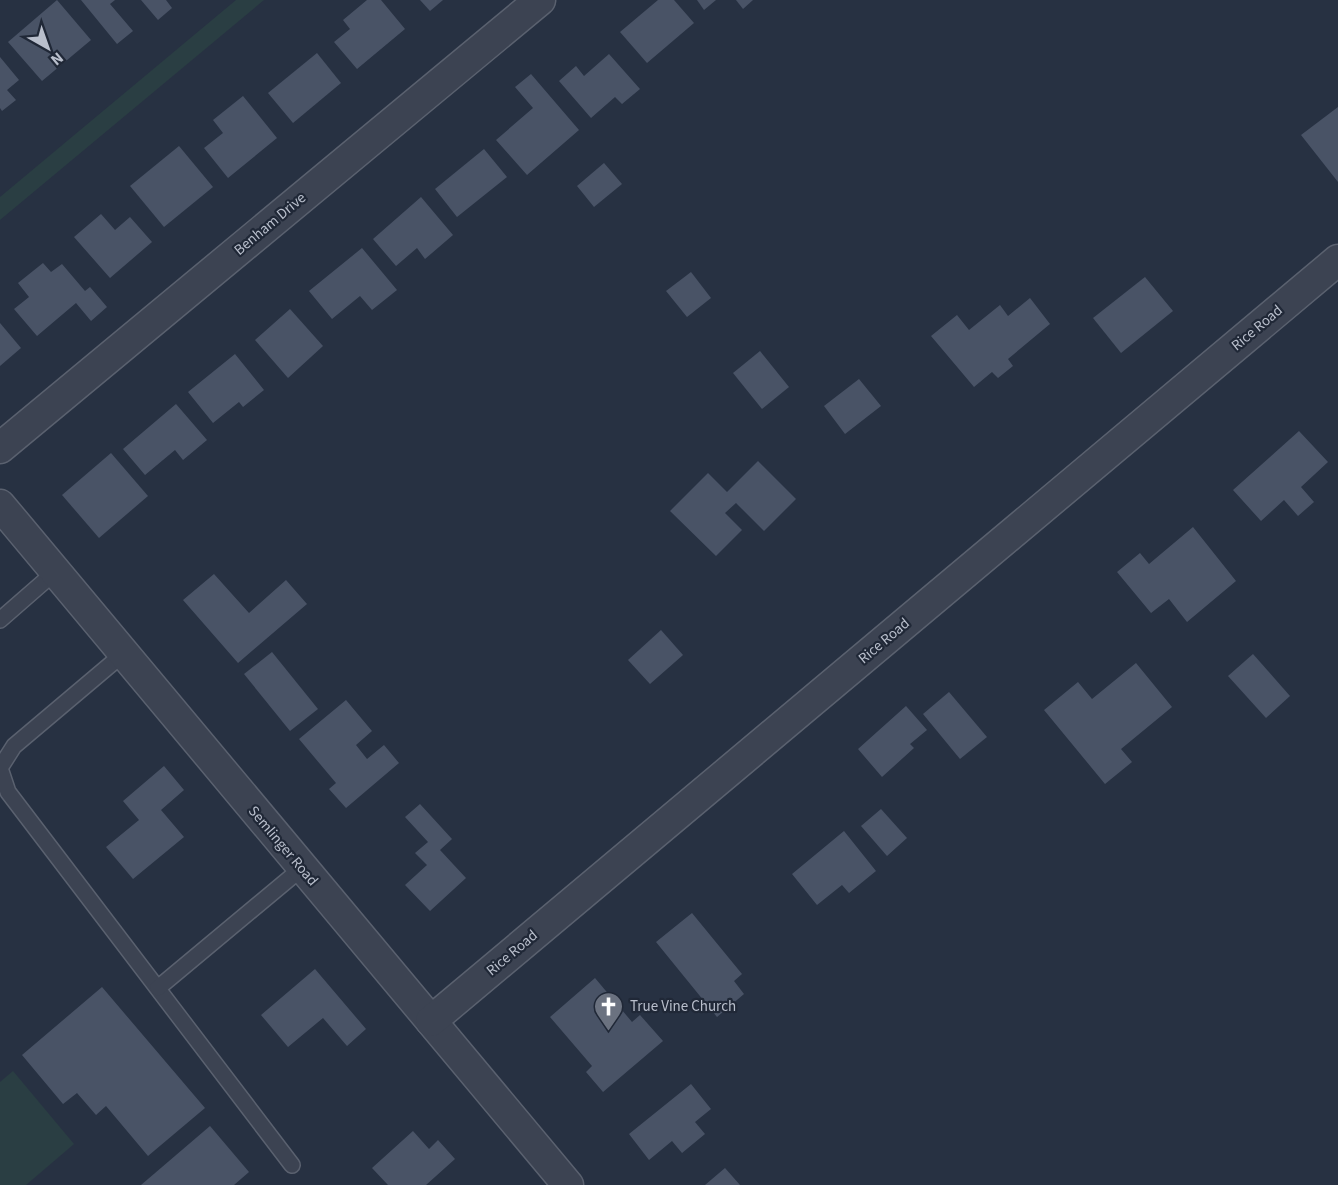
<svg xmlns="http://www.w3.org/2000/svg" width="1338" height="1185" viewBox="0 0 1338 1185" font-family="'Source Sans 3',sans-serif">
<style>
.green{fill:#2a3e43}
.building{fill:#495366}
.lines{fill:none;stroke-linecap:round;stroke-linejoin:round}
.service-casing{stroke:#5a616f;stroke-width:18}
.minor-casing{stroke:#5a616f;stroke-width:33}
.service{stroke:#3c4352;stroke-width:15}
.minor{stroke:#3c4352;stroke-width:30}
.labels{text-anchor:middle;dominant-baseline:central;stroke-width:4.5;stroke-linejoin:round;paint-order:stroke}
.street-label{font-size:15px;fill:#b9bfcc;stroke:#202837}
.poi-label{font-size:15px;fill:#b9bfcc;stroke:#202837;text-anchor:start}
</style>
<rect width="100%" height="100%" fill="#273142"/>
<!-- green -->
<g class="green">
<polygon points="236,0 264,0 0,220 0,197"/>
<polygon points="13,1071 74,1144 26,1185 0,1185 0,1082"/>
</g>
<!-- building -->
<g class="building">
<polygon points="57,0 91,40 42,81 8,42"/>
<polygon points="81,0 115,0 110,4 133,31 117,44"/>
<polygon points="141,0 166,0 172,8 158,20"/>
<polygon points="367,0 381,0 405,29 357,69 334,42 350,29 343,20"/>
<polygon points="420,0 443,0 430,11"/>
<polygon points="658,0 674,0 694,23 647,63 620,32"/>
<polygon points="697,0 716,0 704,10"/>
<polygon points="736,0 753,0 743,9"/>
<polygon points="317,53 341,83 293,123 268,93"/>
<polygon points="609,54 640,89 622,104 615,97 591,118 559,81 576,66 584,76"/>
<polygon points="0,57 19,80 7,90 16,100 2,111 0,108"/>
<polygon points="531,74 579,130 527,175 496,140 533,108 515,87"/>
<polygon points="243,96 277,138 228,178 204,148 223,133 213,120"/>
<polygon points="1338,107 1338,182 1301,135"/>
<polygon points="179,146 213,187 164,227 130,186"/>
<polygon points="484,149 507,177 457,217 435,189"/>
<polygon points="604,163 622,184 594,207 577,186"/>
<polygon points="421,197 453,235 425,259 417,248 396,266 373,239"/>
<polygon points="101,214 115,230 130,217 152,242 110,278 74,237"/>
<polygon points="362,248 397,290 372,310 360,296 332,319 309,291"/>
<polygon points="43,263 51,272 62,264 85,291 90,287 107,307 91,321 76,303 37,336 14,309 29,297 18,283"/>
<polygon points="691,272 711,298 687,317 666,291"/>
<polygon points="1145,277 1173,311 1121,353 1093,318"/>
<polygon points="1030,298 1050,324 1008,359 1013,366 998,378 992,372 974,387 931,336 957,315 969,330 1000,305 1008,316"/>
<polygon points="290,309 323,346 288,378 255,340"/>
<polygon points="0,323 21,348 0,366"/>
<polygon points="760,351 789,387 762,409 733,373"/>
<polygon points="235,354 264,390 243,407 239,402 213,423 188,392"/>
<polygon points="859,379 881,406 845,434 824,406"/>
<polygon points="176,404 207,440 183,460 175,450 145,475 123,449"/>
<polygon points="1299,431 1328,462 1301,487 1314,502 1298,516 1284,500 1261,521 1233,490"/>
<polygon points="111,453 148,496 99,538 62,495"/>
<polygon points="758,461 796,499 764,531 736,503 725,513 742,530 716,556 670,511 708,473 727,492"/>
<polygon points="1193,527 1236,581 1187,622 1169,599 1151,613 1117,572 1140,553 1149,564"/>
<polygon points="214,574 249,613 286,580 307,604 238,663 183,600"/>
<polygon points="661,630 683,655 650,684 628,660"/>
<polygon points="272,652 318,709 290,731 244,674"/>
<polygon points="1253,654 1290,696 1266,718 1228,676"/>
<polygon points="1136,663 1172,707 1121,749 1132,762 1105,784 1044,710 1078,682 1092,699"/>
<polygon points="949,692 987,737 960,759 923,714"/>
<polygon points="346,700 372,731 356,745 367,759 384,745 399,763 346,808 329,789 336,783 299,739"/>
<polygon points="906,706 927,730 910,744 914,748 882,777 858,749"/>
<polygon points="164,766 184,790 161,810 184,837 133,879 106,847 139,820 123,801"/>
<polygon points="420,804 452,839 440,850 466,878 430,911 405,885 427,865 415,853 428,842 405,817"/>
<polygon points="881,809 907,838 887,856 861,826"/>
<polygon points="844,831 876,871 849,893 842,885 817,905 792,874"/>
<polygon points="692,913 742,974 734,981 744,994 717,1017 656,942"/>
<polygon points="315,969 366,1029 347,1046 323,1018 288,1047 261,1015"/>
<polygon points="595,978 632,1022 640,1015 663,1041 603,1092 586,1072 592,1066 550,1017"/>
<polygon points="102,987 205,1108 148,1156 106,1106 96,1115 77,1093 63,1104 22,1055"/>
<polygon points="691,1084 711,1109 695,1122 705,1134 682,1153 672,1141 649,1160 629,1134"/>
<polygon points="210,1126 249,1172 234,1185 141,1185"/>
<polygon points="413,1131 429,1149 438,1140 455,1159 426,1185 388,1185 372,1168"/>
<polygon points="725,1168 740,1185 705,1185"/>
</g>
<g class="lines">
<defs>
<g id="service">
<polyline points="0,620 55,572"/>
<polyline points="123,654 14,746 0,768 8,792 292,1165"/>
<polyline points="158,988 302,868"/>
</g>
<g id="minor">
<polyline points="0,448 540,0"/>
<polyline points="0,505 568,1185"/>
<polyline points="431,1021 1338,260"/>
</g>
</defs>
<!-- service casing -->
<use href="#service" class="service-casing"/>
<!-- minor casing -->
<use href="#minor" class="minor-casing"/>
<!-- service -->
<use href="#service" class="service"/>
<!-- minor -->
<use href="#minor" class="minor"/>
</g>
<!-- icons -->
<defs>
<symbol id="church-pin" viewBox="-11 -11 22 30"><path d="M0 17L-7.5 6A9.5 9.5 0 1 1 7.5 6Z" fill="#6b7280" stroke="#202837"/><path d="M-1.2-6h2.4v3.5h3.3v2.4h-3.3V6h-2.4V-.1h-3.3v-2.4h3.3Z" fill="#fff"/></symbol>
</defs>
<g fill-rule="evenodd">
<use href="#church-pin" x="592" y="990" width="33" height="45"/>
</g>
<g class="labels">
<!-- street labels -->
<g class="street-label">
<text transform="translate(270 224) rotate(-40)">Benham Drive</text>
<text transform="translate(1257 328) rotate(-40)">Rice Road</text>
<text transform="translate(884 641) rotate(-40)">Rice Road</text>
<text transform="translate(283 846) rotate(50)">Semlinger Road</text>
<text transform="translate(512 953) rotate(-40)">Rice Road</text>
</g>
<!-- poi labels -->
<g class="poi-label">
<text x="630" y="1006">True Vine Church</text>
</g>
</g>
<!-- north arrow -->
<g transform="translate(48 48) rotate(140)" stroke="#202837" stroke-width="4.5" paint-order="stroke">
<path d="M0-4.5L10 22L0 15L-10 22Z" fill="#b9bfcc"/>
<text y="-9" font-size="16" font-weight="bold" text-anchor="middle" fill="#b9bfcc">N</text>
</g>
</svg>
